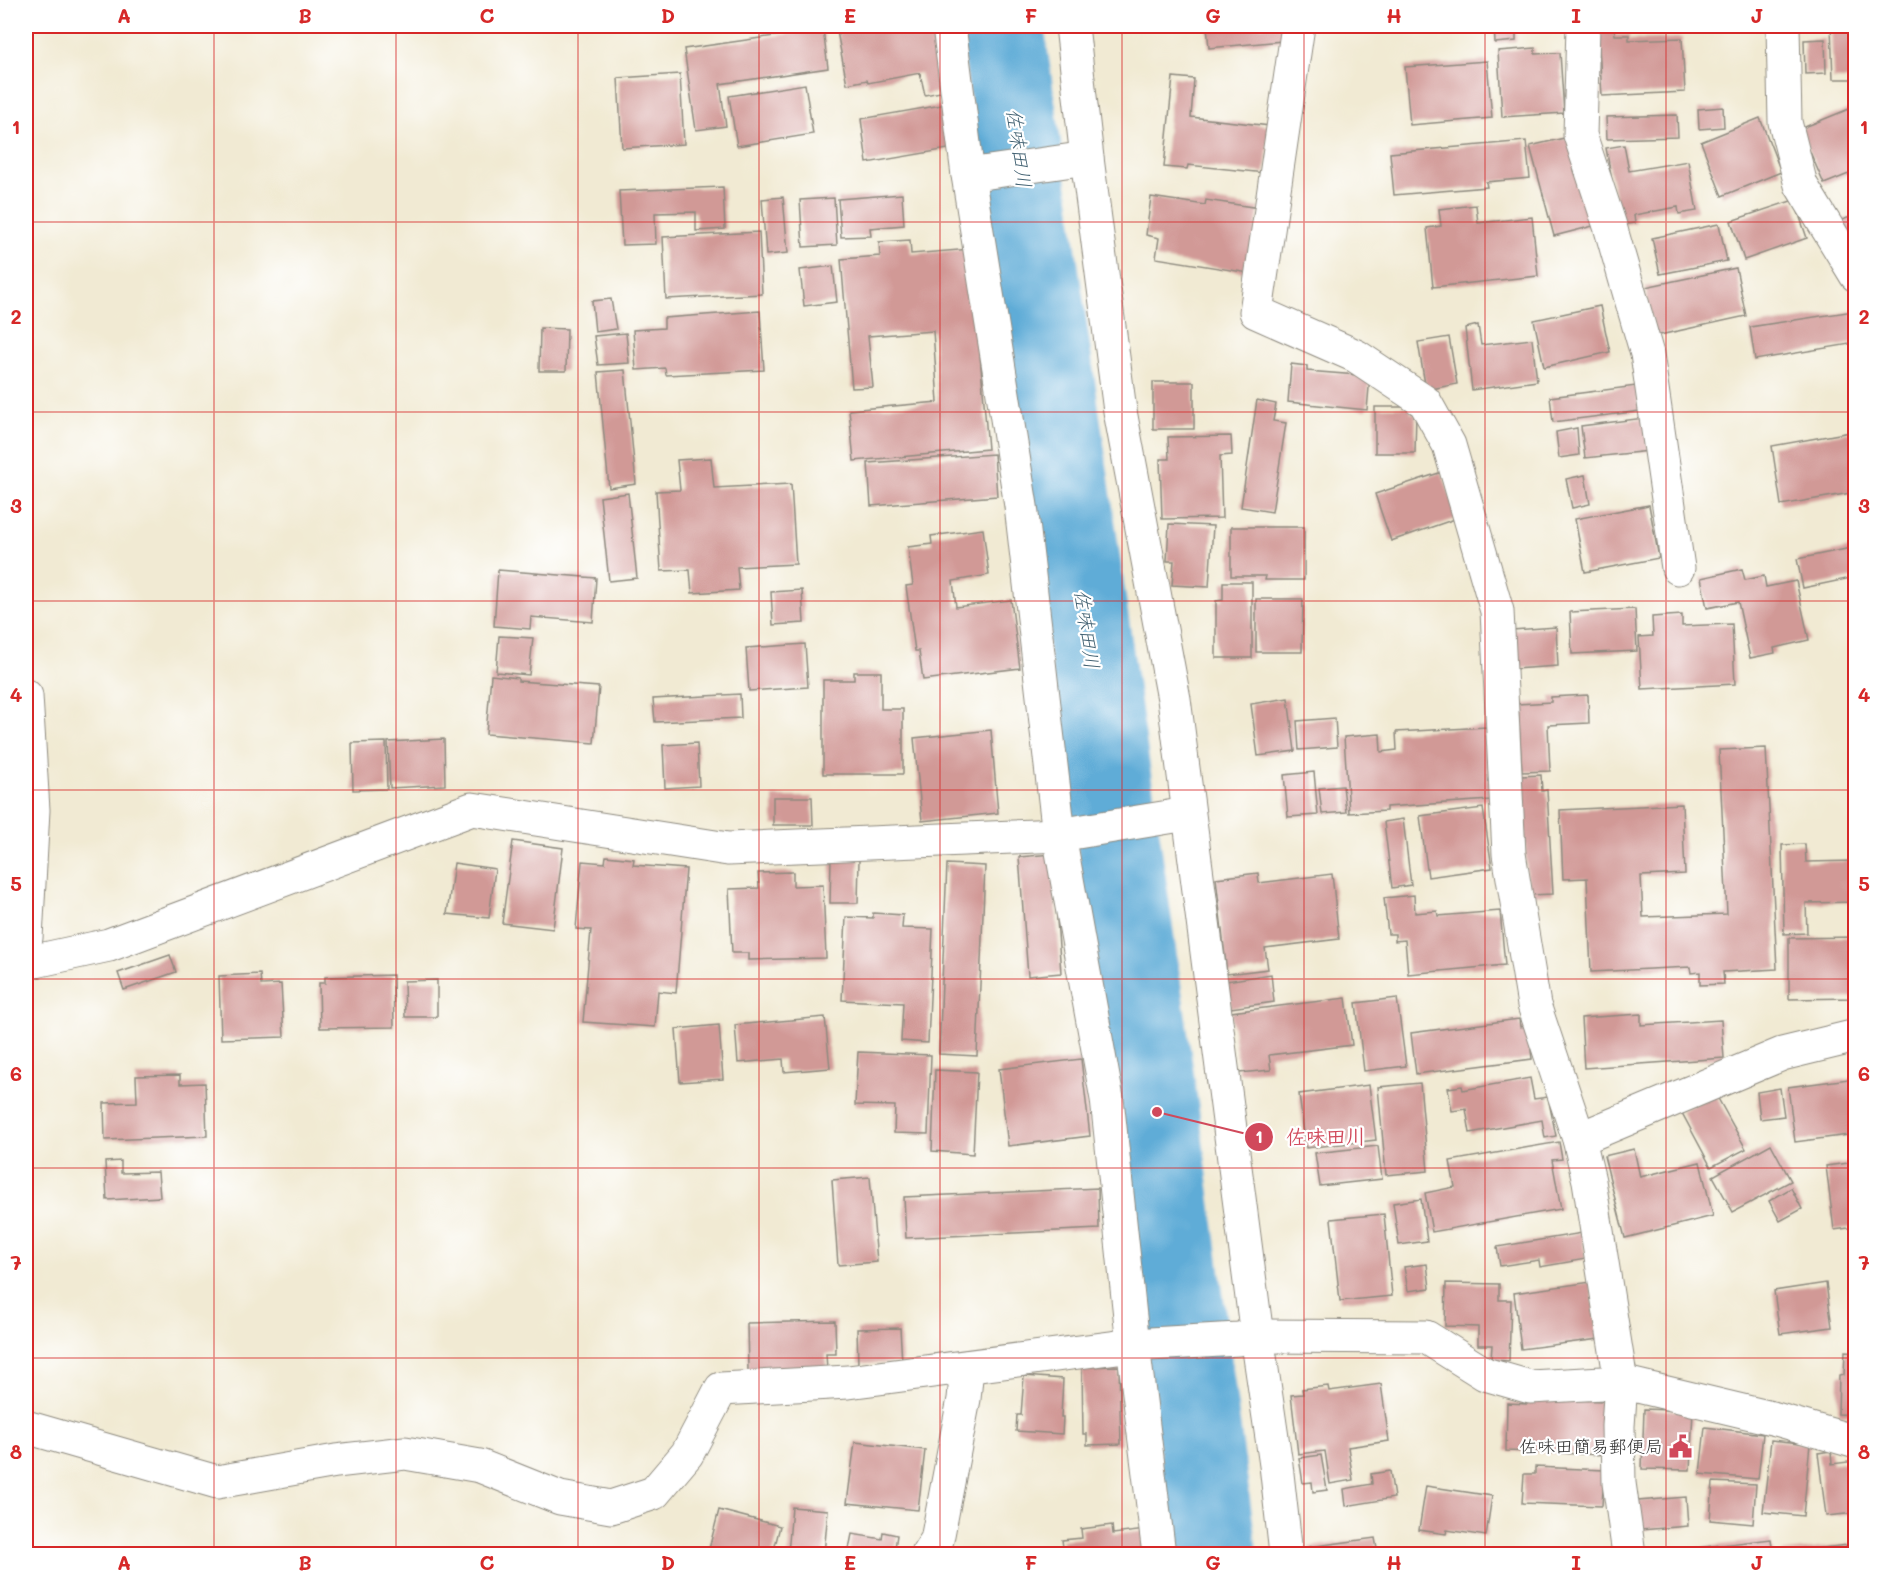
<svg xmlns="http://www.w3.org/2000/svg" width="1881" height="1580" viewBox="0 0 1881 1580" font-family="Mali,'Klee One',sans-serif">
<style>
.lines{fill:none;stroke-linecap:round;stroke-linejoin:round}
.river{stroke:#5eacd7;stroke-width:84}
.building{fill:#d19996}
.street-casing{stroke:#8e8a7f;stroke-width:35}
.secondary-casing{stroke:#8e8a7f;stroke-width:35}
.street{stroke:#fff;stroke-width:33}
.secondary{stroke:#fff;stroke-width:33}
.grid{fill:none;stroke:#d62828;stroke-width:1.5;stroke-opacity:0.55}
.labels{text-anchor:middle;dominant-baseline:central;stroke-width:4.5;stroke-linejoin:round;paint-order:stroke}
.poi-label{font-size:18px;fill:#2b2b2b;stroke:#fff;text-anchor:end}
.water-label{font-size:20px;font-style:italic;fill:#3f5f70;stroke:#fff}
.leader{fill:none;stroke:#d1495b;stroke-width:2}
.callout-dot{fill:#d1495b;stroke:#fff;stroke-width:2}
.mark-label{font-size:18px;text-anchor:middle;font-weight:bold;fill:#fff}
.callout-label{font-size:20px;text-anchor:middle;font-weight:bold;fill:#d1495b;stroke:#fff;stroke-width:4.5;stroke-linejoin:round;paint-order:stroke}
.neatline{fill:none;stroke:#d62828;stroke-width:2}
.grid-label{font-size:20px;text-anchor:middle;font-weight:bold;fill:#d62828}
</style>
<rect width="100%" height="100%" fill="#fff"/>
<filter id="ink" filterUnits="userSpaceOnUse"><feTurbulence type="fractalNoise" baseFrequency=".0167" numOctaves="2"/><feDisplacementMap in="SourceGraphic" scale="12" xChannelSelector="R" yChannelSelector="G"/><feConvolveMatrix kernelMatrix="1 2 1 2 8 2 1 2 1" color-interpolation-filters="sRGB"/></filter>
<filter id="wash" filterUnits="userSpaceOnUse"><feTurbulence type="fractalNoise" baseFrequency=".008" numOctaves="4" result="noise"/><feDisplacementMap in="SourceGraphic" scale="24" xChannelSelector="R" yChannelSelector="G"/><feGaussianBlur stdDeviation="1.35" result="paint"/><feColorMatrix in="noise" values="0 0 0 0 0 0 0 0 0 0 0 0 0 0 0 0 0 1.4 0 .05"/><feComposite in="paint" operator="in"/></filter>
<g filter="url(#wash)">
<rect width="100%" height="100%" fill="#f1ead3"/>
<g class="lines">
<!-- river -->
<polyline class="river" points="1002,26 1157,1112 1215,1554"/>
</g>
<g id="blocks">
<!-- building -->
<g class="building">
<polygon points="836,26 939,26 946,91 925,95 920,73 868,83 867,80 847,84"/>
<polygon points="1207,26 1292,26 1293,40 1209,48"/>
<polygon points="1494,26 1516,26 1516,41 1495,43"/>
<polygon points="1593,26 1614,26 1615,35 1629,35 1629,40 1682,38 1685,92 1602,96 1599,47 1595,48"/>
<polygon points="1831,26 1856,26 1856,79 1833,79"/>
<polygon points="823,29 828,68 720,84 726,126 696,130 684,49"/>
<polygon points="1825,39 1826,73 1805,74 1804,40"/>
<polygon points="1535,48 1535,54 1560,53 1564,113 1502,117 1498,51"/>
<polygon points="1487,61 1492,118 1410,125 1405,67"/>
<polygon points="680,74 684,144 622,148 618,78"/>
<polygon points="1173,77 1194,79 1191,117 1270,126 1265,173 1188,165 1187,169 1164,167"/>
<polygon points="805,84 813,134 737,146 729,96"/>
<polygon points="947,104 954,148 867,163 861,119"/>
<polygon points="1856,106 1856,171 1824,184 1800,129"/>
<polygon points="1723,107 1724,127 1699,129 1698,109"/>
<polygon points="1677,115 1678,137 1607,139 1606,117"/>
<polygon points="1760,118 1781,172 1722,196 1701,142"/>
<polygon points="1573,136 1597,225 1554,236 1530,146"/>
<polygon points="1526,141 1530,178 1486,182 1487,187 1394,195 1390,153"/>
<polygon points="1624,145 1629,171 1688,161 1697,211 1679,214 1678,207 1634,215 1635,223 1620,225 1606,148"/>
<polygon points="723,187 725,229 696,231 696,212 655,213 656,244 622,245 619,191"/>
<polygon points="902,194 904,225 870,228 871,236 841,237 838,199"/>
<polygon points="783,197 788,253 766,255 762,199"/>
<polygon points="1151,197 1205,205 1206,200 1259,208 1249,273 1156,258 1159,238 1146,235"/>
<polygon points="834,198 837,245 803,247 800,200"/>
<polygon points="1794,200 1807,238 1744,260 1731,221"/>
<polygon points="1476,205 1478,223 1532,217 1538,276 1433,287 1427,228 1441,226 1439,209"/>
<polygon points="1856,215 1856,256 1842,220"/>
<polygon points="1719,224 1727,261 1660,274 1652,238"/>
<polygon points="759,232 762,294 666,299 663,237"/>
<polygon points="910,240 911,254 971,249 988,449 854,461 849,410 938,402 933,331 868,336 873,387 852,388 841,259 880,256 879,242"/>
<polygon points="833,266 837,302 804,306 800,270"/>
<polygon points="1736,268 1746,316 1655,336 1645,287"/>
<polygon points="611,299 616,329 595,332 592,301"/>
<polygon points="1600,306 1610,352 1544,367 1534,320"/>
<polygon points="760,311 764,370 666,375 665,368 636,370 633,330 664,328 664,318"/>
<polygon points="1853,311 1856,343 1755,360 1750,327"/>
<polygon points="1478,325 1481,345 1532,339 1537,381 1472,390 1465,328"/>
<polygon points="540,328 567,329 566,371 539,371"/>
<polygon points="626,333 629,363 598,365 594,336"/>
<polygon points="1449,337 1457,384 1426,390 1418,342"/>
<polygon points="1291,364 1307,366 1307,371 1370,376 1367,410 1288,402"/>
<polygon points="625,370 636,484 609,488 598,372"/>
<rect x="1153" y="382" width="41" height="47"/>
<polygon points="1636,386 1640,411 1553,422 1550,397"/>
<polygon points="1257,400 1276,404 1273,421 1286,423 1272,512 1241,507"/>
<polygon points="1375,407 1411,407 1411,413 1416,413 1415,453 1375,453"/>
<polygon points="1644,418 1649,451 1585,458 1581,426"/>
<polygon points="1577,428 1579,455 1559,458 1556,432"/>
<polygon points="1856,431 1856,492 1781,505 1772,446"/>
<polygon points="1231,436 1232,455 1220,456 1222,518 1162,519 1160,459 1169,459 1168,437"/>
<polygon points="994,454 997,496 871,506 868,463"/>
<polygon points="711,458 714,488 791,484 796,564 737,567 739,590 692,593 690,570 661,571 656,491 680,490 677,460"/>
<polygon points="1442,472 1458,518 1391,541 1375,494"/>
<polygon points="1585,475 1590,504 1572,508 1566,479"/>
<polygon points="628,493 637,578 609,581 600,497"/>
<polygon points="1649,505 1659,558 1585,572 1575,519"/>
<polygon points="1169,524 1213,526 1209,587 1172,585 1174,561 1167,561"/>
<polygon points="1231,527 1304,527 1304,580 1265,580 1266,576 1231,576"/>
<polygon points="983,529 989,575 953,581 956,607 1011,600 1020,668 923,680 919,651 915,651 906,586 913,585 908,547 932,544 931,536"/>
<polygon points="1856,547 1856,577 1803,588 1797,559"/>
<polygon points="1742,569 1745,580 1764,576 1766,587 1796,581 1809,640 1774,648 1775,653 1750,658 1738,602 1707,608 1701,578"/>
<polygon points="498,570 596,578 593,622 531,617 530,629 494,626"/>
<polygon points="1223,582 1252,582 1252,658 1216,658 1216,601 1223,600"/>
<polygon points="802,590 804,623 773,625 771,592"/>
<polygon points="1256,599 1303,599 1302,652 1256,652"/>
<polygon points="1635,609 1637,651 1572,654 1570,612"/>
<polygon points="1682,615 1682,626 1732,624 1735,684 1642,689 1639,637 1653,636 1652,617"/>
<polygon points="1556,627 1558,666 1514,669 1512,630"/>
<polygon points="499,636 533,638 529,675 496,672"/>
<polygon points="805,644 808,687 749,691 746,648"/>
<polygon points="854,672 881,672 881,709 903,709 903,774 823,774 823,680 854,680"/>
<polygon points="491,675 518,678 518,681 599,687 594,743 486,734"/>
<polygon points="740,694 741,718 655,722 653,699"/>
<polygon points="1588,695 1589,723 1548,725 1550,771 1522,772 1518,704 1551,702 1551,697"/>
<polygon points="1288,698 1295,751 1258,756 1251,704"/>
<polygon points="1335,718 1337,747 1299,750 1297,721"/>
<polygon points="1487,727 1491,800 1386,807 1386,811 1349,813 1344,737 1380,734 1381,752 1397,750 1396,732"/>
<polygon points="991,730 998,813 922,821 914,738"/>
<polygon points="444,739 445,785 390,788 388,742"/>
<polygon points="386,742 387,789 353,790 352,743"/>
<polygon points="697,743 699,786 665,788 663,745"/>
<polygon points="1766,748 1777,969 1723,972 1724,984 1700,985 1700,972 1691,973 1690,967 1591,972 1587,878 1563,879 1560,810 1682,804 1685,874 1641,876 1643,917 1727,914 1719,750"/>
<polygon points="1314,772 1318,815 1288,817 1284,775"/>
<polygon points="1541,775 1542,791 1547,790 1553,894 1528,895 1521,776"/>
<polygon points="1343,786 1346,812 1322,814 1319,788"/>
<polygon points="773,797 812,797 813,825 773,825"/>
<polygon points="1483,808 1492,868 1428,877 1420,816"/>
<polygon points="1403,819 1411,885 1392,888 1384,822"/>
<polygon points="513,841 563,848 553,929 502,923"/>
<polygon points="1805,844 1806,862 1856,861 1856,902 1806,903 1807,933 1784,934 1782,845"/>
<polygon points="1052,854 1061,973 1028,976 1019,857"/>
<polygon points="606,856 634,859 633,865 686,869 676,993 658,991 655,1027 583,1022 591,930 576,929 582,861 605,863"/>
<polygon points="831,859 859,859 858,903 830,903"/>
<polygon points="454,863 495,869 489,918 447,914"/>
<polygon points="947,864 985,866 977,1056 939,1054"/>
<polygon points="793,872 793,886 823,885 826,958 748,960 748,953 732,953 729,889 759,888 758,873"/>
<polygon points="1258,873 1259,883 1332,874 1339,939 1265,948 1268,969 1227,974 1216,878"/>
<polygon points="1414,895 1415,913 1437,911 1438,916 1500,911 1505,965 1408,974 1405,940 1395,941 1395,934 1388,934 1384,898"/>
<polygon points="873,913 903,915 902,928 933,929 928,1043 901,1041 903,1003 842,1000 846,917 873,918"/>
<polygon points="1856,937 1856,998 1789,999 1789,938"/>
<polygon points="170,955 176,972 124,990 118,973"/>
<polygon points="260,974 261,985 281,984 284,1037 221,1039 219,976"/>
<polygon points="1271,974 1274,1002 1231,1008 1226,981"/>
<polygon points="393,975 394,1027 320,1028 319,983 325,983 325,977"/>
<polygon points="437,980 437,1017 405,1017 404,981"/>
<polygon points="1346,998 1352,1045 1269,1055 1271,1070 1239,1073 1231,1012"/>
<polygon points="1397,998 1406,1066 1364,1071 1356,1003"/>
<polygon points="1641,1014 1641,1025 1721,1020 1724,1058 1584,1068 1581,1018"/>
<polygon points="825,1017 830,1068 784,1072 783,1059 738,1063 735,1025"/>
<polygon points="1519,1019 1520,1027 1528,1026 1532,1059 1416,1074 1411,1033"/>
<polygon points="719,1025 723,1079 680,1082 676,1029"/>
<polygon points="858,1052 931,1055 928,1134 894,1133 895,1106 855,1105"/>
<polygon points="1081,1059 1090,1136 1008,1146 999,1069"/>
<polygon points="935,1070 977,1072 973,1154 932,1151"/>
<polygon points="180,1075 180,1084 205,1083 207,1136 105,1140 104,1103 137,1102 136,1076"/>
<polygon points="1530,1078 1534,1099 1548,1097 1556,1136 1545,1138 1542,1120 1470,1133 1466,1109 1452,1111 1448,1088 1462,1086 1463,1090"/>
<polygon points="1856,1078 1856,1134 1795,1142 1788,1087"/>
<polygon points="1420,1083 1428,1171 1386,1175 1378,1087"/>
<polygon points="1369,1085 1376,1140 1306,1148 1299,1094"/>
<polygon points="1780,1088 1784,1116 1760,1119 1757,1092"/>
<polygon points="1715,1093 1746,1149 1711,1167 1681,1111"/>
<polygon points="1559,1142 1562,1159 1552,1160 1561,1209 1432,1232 1425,1193 1455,1187 1450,1161"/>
<polygon points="1771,1144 1791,1181 1733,1212 1713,1176"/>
<polygon points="1378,1146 1382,1179 1320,1186 1315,1153"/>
<polygon points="1634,1149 1640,1177 1700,1162 1713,1216 1625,1238 1604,1156"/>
<polygon points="121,1161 121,1173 158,1172 160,1197 107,1200 105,1162"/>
<polygon points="1856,1162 1856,1227 1834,1230 1826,1166"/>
<polygon points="870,1177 877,1262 838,1265 832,1180"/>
<polygon points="1098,1188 1099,1229 906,1238 904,1197"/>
<polygon points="1791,1188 1802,1209 1780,1221 1769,1201"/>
<polygon points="1421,1199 1427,1241 1399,1245 1393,1203"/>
<polygon points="1384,1214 1392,1296 1340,1301 1331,1219"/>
<polygon points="1582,1233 1586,1259 1540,1267 1539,1260 1500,1266 1497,1247"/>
<polygon points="1427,1264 1430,1288 1408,1291 1404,1267"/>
<polygon points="1591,1282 1599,1339 1521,1349 1514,1293"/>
<polygon points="1446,1283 1499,1284 1499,1300 1511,1300 1509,1361 1491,1360 1492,1345 1478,1345 1478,1327 1445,1326"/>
<polygon points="1826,1283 1832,1327 1780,1334 1774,1291"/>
<polygon points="835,1321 836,1354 826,1354 827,1369 748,1371 747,1323"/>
<polygon points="900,1328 902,1363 858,1364 857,1329"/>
<polygon points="1845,1351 1856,1352 1856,1415 1838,1414 1839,1376 1844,1375"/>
<polygon points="1119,1366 1121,1444 1087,1445 1087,1434 1083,1434 1082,1367"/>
<polygon points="1024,1376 1063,1379 1061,1417 1063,1417 1062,1434 1016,1431 1017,1415 1021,1415"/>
<polygon points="1381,1384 1389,1441 1348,1447 1353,1480 1330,1484 1325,1451 1298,1454 1291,1395 1303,1394 1302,1389 1328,1386 1329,1391"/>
<polygon points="1527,1399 1607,1401 1605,1455 1506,1451 1507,1403 1527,1404"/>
<polygon points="1644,1409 1693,1411 1690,1470 1642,1469"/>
<polygon points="1705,1427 1763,1434 1758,1479 1700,1474"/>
<polygon points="1771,1440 1810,1444 1803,1516 1763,1512"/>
<polygon points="855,1442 925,1450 918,1510 847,1503"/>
<polygon points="1831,1451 1832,1464 1856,1461 1856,1513 1826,1516 1818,1453"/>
<polygon points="1321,1455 1327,1490 1313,1492 1312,1482 1303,1483 1299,1458"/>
<polygon points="1535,1467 1604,1470 1602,1506 1522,1503 1524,1474 1535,1474"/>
<polygon points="1390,1471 1394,1498 1346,1506 1344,1489 1372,1484 1371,1474"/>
<polygon points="1713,1482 1756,1484 1753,1524 1710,1520"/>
<polygon points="1426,1486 1492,1496 1486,1536 1447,1530 1446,1534 1419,1530"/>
<polygon points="1686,1497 1688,1526 1641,1530 1638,1501"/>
<polygon points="792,1507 828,1510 824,1554 788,1554"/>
<polygon points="719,1510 780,1526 773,1554 708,1553"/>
<polygon points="1112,1525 1113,1534 1146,1530 1149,1554 1064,1554 1062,1540 1082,1538 1081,1529"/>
<polygon points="883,1532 897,1535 894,1554 848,1554 852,1534 882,1539"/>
<polygon points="1375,1538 1378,1554 1310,1554 1309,1547"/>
<polygon points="1771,1539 1773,1554 1664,1554 1664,1552"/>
<polygon points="1856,1544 1856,1554 1780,1554 1780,1553"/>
</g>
</g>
</g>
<g filter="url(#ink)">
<use href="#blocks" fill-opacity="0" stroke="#8e8a7f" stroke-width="1.5"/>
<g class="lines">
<defs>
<g id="street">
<polyline points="949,26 968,175 1021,506 1059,835 1107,1099 1133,1345 1159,1554"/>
<polyline points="1072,26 1087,158 1120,411 1174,699 1257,1336 1276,1465 1286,1554"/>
<polyline points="1298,26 1256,312 1356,356 1425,402 1449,445 1497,611 1509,854 1534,1005 1579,1139 1589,1181 1621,1382 1618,1426 1619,1483 1629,1554"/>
<polyline points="1583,26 1580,135 1610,226 1647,354 1678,568"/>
<polyline points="1783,26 1785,122 1801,185 1856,275"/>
<polyline points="968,175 1087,158"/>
<polyline points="26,963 109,945 472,809 728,849 1059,835 1187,814"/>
<polyline points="1579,1139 1782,1054 1856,1036"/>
<polyline points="26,1427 217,1482 336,1461 405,1453 480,1466 560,1498 611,1507 654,1493 687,1454 721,1389 848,1382 1133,1345 1238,1339 1257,1336 1426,1337 1485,1374 1530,1387 1621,1382 1776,1419 1856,1442"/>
<polyline points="928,1554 937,1540 964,1399 967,1367"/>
</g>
<polyline id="secondary" points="26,696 33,810 26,938"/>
</defs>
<!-- street casing -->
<use href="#street" class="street-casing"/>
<!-- secondary casing -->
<use href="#secondary" class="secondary-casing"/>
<!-- street -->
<use href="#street" class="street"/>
<!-- secondary -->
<use href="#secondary" class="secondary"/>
</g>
</g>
<!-- grid -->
<path class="grid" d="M214 26V1554M396 26V1554M578 26V1554M759 26V1554M940 26V1554M1122 26V1554M1304 26V1554M1485 26V1554M1666 26V1554M26 222H1856M26 412H1856M26 601H1856M26 790H1856M26 979H1856M26 1168H1856M26 1358H1856"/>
<!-- icons -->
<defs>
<symbol id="civic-bare" viewBox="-9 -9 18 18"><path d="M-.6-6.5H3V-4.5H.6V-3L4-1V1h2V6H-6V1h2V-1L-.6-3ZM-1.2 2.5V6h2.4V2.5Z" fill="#d1495b" stroke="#fff" stroke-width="2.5" paint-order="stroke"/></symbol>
</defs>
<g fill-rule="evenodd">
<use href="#civic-bare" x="1664" y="1430" width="33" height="33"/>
</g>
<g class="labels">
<!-- poi labels -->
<g class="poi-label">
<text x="1663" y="1446">佐味田簡易郵便局</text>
</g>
<!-- water labels -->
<g class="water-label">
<text transform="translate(1020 148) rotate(82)">佐味田川</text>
<text transform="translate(1088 629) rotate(82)">佐味田川</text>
</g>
</g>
<!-- callouts -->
<path class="leader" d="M1157 1112L1259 1137"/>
<g class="callout-dot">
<circle cx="1157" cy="1112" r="6"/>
<circle cx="1259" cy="1137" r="15"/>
</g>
<g class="mark-label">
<text x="1259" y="1143">1</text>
</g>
<g class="callout-label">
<text x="1326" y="1144">佐味田川</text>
</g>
<!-- margin -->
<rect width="1881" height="1580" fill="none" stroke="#fff" stroke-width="66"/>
<rect x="33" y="33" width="1815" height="1514" class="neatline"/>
<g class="grid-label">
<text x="124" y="23">A</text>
<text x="305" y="23">B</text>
<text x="487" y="23">C</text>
<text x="668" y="23">D</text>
<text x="850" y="23">E</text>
<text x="1031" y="23">F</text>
<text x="1213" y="23">G</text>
<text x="1394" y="23">H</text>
<text x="1576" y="23">I</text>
<text x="1757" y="23">J</text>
<text x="16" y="134">1</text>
<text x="1864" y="134">1</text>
<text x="16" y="324">2</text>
<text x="1864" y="324">2</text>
<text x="16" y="513">3</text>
<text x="1864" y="513">3</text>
<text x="16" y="702">4</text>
<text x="1864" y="702">4</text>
<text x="16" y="891">5</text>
<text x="1864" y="891">5</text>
<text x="16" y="1081">6</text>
<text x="1864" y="1081">6</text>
<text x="16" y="1270">7</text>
<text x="1864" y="1270">7</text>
<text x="16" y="1459">8</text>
<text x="1864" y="1459">8</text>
<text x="124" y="1570">A</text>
<text x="305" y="1570">B</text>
<text x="487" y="1570">C</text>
<text x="668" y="1570">D</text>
<text x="850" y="1570">E</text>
<text x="1031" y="1570">F</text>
<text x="1213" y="1570">G</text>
<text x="1394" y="1570">H</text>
<text x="1576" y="1570">I</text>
<text x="1757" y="1570">J</text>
</g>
</svg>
